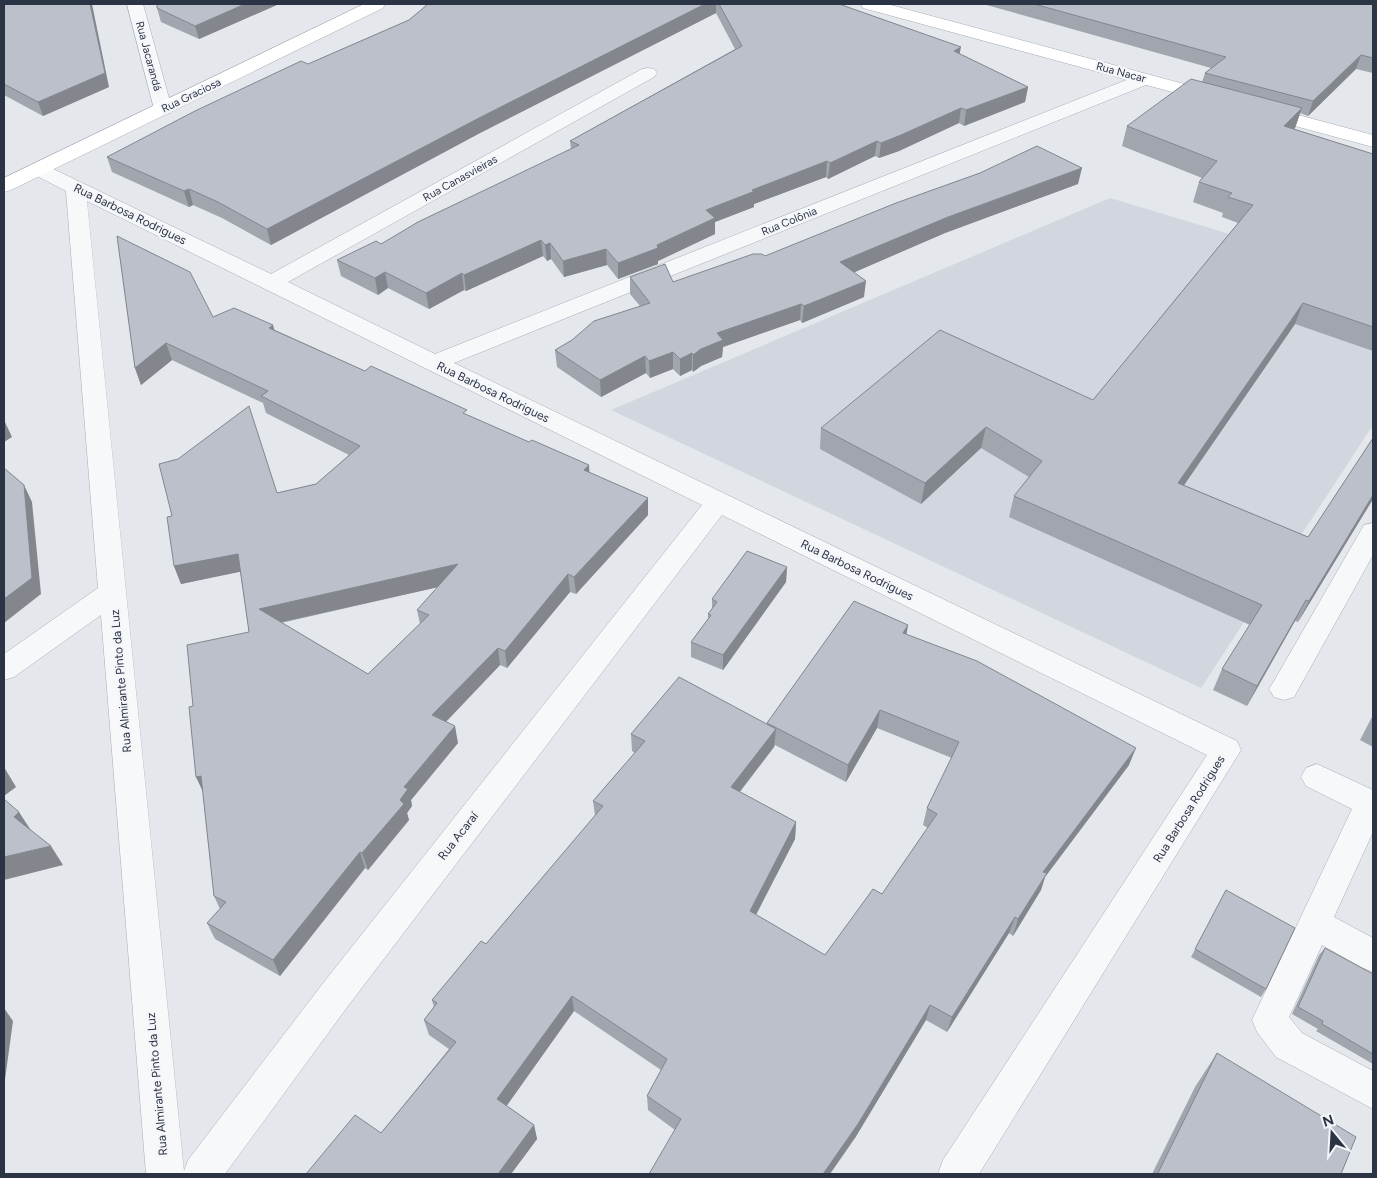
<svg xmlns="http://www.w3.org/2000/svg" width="1377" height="1178" font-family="Figtree,sans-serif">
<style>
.built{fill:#d2d6de}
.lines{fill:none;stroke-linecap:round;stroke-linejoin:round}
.minor-casing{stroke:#a9aeb7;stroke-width:1}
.secondary-casing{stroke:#a9aeb7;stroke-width:1}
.minor{fill:#f7f8fa;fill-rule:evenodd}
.secondary{fill:#fff;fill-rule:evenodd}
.wall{fill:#a1a5ae;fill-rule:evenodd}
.shaded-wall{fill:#83868d}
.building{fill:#bbc0ca;stroke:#83868d;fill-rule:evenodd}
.labels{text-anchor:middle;stroke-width:4.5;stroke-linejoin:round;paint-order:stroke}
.far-street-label{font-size:11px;fill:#2b3445;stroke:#f4f6f9}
.street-label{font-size:12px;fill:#2b3445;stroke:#f4f6f9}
</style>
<rect width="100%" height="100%" fill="#e4e7ec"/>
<path class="built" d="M1110,198L1373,277V425L1201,688L611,410Z"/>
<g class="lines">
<g class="minor-casing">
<path id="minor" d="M127,4H143L172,109L170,113L163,115L156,113L154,109Z
M648,68L654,69L657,73L654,77L288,282L435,354L1139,75L1145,74L1151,75L1154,79L1151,83L454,363L1237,741L1241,750L979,1174H938L943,1160L1207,755L722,515L348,1006L225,1174H146L101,615L14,677L4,680V654L98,588L66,191L31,173L28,169L31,165L38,163L45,165L271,274L642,69ZM87,201L702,505L324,982L188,1160L184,1171Z
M1373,523V555L1294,697L1284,700L1274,697L1269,689L1274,681L1364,525Z
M1317,764L1373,790V832L1334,917L1373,938V972L1361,967L1322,945L1289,1017L1302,1033L1373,1071V1109L1276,1057L1257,1032L1252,1020L1352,809L1306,786L1301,777L1306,768Z"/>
</g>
<g class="secondary-casing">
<path id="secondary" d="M364,4H385L383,8L11,190L4,192V178Z
M861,4H887L1221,94L1224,98L1221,102L1215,104L1209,102L863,8Z
M1261,105L1373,135V147L1254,115L1252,111L1254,107Z"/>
</g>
<use href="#minor" class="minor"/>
<use href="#secondary" class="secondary"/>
</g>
<path class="wall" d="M4,4L109,87L43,116L4,95Z
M279,4L199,39L161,22L157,8Z
M428,4H839L960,54L1028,87L1025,102L964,126L959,123L899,151L879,158L875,156L828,179L826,177L754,204V207L715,222V234L658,261V264L618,279L607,265L564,277L551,259L547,261L543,256L466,291L464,290L429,309L388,288L378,295L341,276L337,260L381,244L571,149L570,141L735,49L716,13L480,133L271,245L222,218L193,205L189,207L112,172L107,157L308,64L409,20Z
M983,4H1373V73L1356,69L1308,116L1300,113L1295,128L1294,129L1373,154V351L1295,324L1184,485L1308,537L1373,438V499L1298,622L1295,621L1247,706L1213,690L1222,669L1250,625L1009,517L1014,496L1029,477L981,448L921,504L820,449L821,428L1093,400L1238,223L1222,217L1223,213L1193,202L1199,182L1202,178L1122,146L1127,126L1202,82L1205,73L1211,68Z
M1078,184L945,233L854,272L864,297L802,323L800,320L723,347L722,357L701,366L693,372L692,370L680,376L673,369L650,378L646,373L601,397L557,367L555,350L640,306L630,294V277L673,282L765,256Z
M117,236L213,317L275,330L365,371L529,442L589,465V472L648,515L576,594L570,592L507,668L500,665L446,722L458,743L411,800L412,806L407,813L409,820L368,870L365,868L280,976L215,939L207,923L220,909L214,896L203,793L193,706L249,632L240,571L181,584L174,566L277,493L316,484L349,455L266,413L263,403L172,360L141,385L135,368ZM438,587L417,610L420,624L368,674L281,623Z
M787,567L786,582L723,670L691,657V642L708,619V614L712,609V599Z
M908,625L906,634L1129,765L1045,877L1041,890L1013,936L1009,933L947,1032L926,1020L855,1138L675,1130L648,1110L647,1096L661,1070L574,1011L506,1106L534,1125L537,1139L511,1174H306L381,1133L449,1049L429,1035L424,1020L434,1007L432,1000L486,944L595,816L593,801L635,753L632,751L631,734L767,725V723ZM877,728L952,758L927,808L923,825L928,828L882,894L825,955L756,915L795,839L796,822L740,792L774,747L775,745L846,782Z
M1373,715V747L1360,740Z
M1226,890L1266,989L1261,997L1191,957Z
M1325,948L1373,974V1064L1316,1031L1318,1029L1292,1014L1319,955Z
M1217,1053L1341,1174H1152L1195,1087Z"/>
<path class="shaded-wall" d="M90,4H92L109,87L43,116L38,102Z
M245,4H279L199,39L195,26Z
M705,4H716V13L480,133L271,245L267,229L479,118Z
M961,47L958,62L954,51Z
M1361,55L1356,69L1308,116L1313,101Z
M1028,87L1025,102L964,126L966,110Z
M961,108L959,123L899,151L879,158L881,143Z
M1302,108L1295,128L1277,145L1284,126Z
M877,141L875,156L828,179L830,163Z
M827,161L826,177L754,204V207L715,222V234L658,261V264L618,279V263L657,245L706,210L752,190Z
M1082,168L1078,184L945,233L839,279L840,262L948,217Z
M189,189L193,205L189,207L184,191Z
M541,240L543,256L466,291L464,275Z
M550,243L551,259L547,261L545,245Z
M606,249L607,265L564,277L563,261Z
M385,272L388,288L378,295L375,278Z
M462,273L464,290L429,309L426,293Z
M866,281L864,297L802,323L804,306Z
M1303,303L1295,324L1171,504L1178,483Z
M801,304L800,320L723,347L722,357L701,366L693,372V355L717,333Z
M273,325L278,342L269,328Z
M166,343L172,360L141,385L135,368Z
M673,352V369L650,378L649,361Z
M692,353V370L680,376V359Z
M645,356L646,373L601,397L600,380Z
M4,420L12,437L4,442Z
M986,427L981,448L921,504L925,483Z
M589,465L590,482L584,470Z
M24,485L32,502L41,594L4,623V599Z
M1373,495V499L1298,622L1309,601Z
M648,498V515L576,594L574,577Z
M238,554L244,571L181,584L174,566Z
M458,564L461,582L264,626L259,609Z
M787,567L786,582L723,670V655Z
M568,574L570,592L507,668L505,651Z
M1306,600L1295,621L1247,706L1257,686Z
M908,625L905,643L903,633Z
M498,648L500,665L436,732L432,715Z
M880,710L877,728L846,782L848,765Z
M455,726L458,743L411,800L412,806L407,813L409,820L368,870L362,853L404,787Z
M776,729L774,747L730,804L731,787Z
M1136,748L1129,765L1045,877L1041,890L1013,936L1018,919L1043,872Z
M4,767L16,787L4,796Z
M201,776L204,794L196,777Z
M19,812L32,832L14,817Z
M796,822L795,839L749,928L750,911Z
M51,846L63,865L4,880V857Z
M360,852L365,868L280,976L273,960Z
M1015,917L1009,933L947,1032L952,1017Z
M572,996L574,1011L501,1114L497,1099Z
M930,1005L926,1020L855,1138L830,1174H823Z
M4,1008L13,1021L4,1087Z
M534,1125L537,1139L511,1174H498Z"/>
<path class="building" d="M4,4H90L105,73L38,102L4,84Z
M157,4H245L195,26L157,8Z
M428,4H705L479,118L267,229L218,202L189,189L184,191L107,157L195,111L301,61L308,64L409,20Z
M719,4H839L961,47L954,51L1028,87L966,110L961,108L901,135L881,143L877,141L830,163L827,161L752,190L755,191L706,210L715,218L657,245L658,248L618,263L606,249L563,261L550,243L545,245L541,240L464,275L462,273L426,293L385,272L375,278L337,260L376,241L381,244L418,222L579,145L570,141L742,46Z
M1034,4H1373V58L1361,55L1313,101L1205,73L1226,57Z
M1191,79L1302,108L1284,126L1373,154V327L1303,303L1178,483L1308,537L1373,438V495L1309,601L1306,600L1257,686L1222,669L1262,605L1014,496L1042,461L986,427L925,483L821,428L940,330L1093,400L1253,205L1228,197L1232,193L1199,182L1217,161L1127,126Z
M1037,146L1082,168L948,217L840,262L866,281L804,306L801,304L717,333L723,340L701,349L693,355L692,353L680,359L673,352L649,361L645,356L600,380L555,350L572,340L594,321L650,303L630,277L665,264L673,282L753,254H762L765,256L896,203L980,173Z
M117,236L190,272L213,317L234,308L273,325L269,328L365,371L371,366L467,410L463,413L529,442L532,440L589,465L584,470L648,498L574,577L568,574L505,651L498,648L432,715L455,726L404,787L408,789L400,800L404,804L362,853L360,852L273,960L207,923L226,902L214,896L201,776L196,777L189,707L193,706L187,645L249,632L238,554L174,566L167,517L172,516L159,464L178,459L249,406L277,493L316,484L360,446L261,396L268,391L166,343L135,368ZM458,564L417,610L429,615L368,674L259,609Z
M4,468L24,485L32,578L4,599Z
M747,551L787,567L723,655L691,642L711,615L708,614L717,602L712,599Z
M854,601L908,625L903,633L977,661L1136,748L1043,872L1047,873L1018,919L1015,917L952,1017L930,1005L858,1124L823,1174H649L681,1119L647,1096L667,1059L572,996L497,1099L534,1125L498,1174H306L355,1115L381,1133L456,1042L424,1020L437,1003L432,1000L481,941L486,944L603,806L593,801L645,741L631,734L679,677L776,729L731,787L796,822L750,911L825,955L873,889L882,894L937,814L927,808L959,742L880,710L848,765L767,723Z
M4,799L19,812L14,817L51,846L4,857Z
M1226,890L1295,928L1266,989L1195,949Z
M1325,948L1373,974V1054L1322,1024L1323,1021L1298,1007Z
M1217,1053L1356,1137L1341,1174H1160L1158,1173Z"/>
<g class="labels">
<g class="far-street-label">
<text transform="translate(149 56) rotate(75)" y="4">Rua Jacarandá</text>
<text transform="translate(1121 72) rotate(15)" y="4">Rua Nacar</text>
<text transform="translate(191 95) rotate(-26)" y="4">Rua Graciosa</text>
<text transform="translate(460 178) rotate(-29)" y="4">Rua Canasvieiras</text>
<text transform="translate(789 221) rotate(-22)" y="4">Rua Colônia</text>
</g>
<g class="street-label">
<text transform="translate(130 214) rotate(26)" y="4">Rua Barbosa Rodrigues</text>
<text transform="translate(493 392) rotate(26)" y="4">Rua Barbosa Rodrigues</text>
<text transform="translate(857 570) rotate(26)" y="4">Rua Barbosa Rodrigues</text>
<text transform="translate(121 681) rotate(-95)" y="4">Rua Almirante Pinto da Luz</text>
<text transform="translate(1189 809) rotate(-58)" y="4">Rua Barbosa Rodrigues</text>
<text transform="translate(458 836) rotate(-52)" y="4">Rua Acaraí</text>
<text transform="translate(157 1084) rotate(-95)" y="4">Rua Almirante Pinto da Luz</text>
</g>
</g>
<rect width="1377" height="1178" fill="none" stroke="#2b3445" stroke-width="10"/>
<g transform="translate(1332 1133) rotate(342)" stroke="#f4f6f9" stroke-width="4" paint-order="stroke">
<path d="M0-4L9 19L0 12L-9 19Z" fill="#2b3445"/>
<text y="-8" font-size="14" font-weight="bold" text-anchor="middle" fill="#2b3445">N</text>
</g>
</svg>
